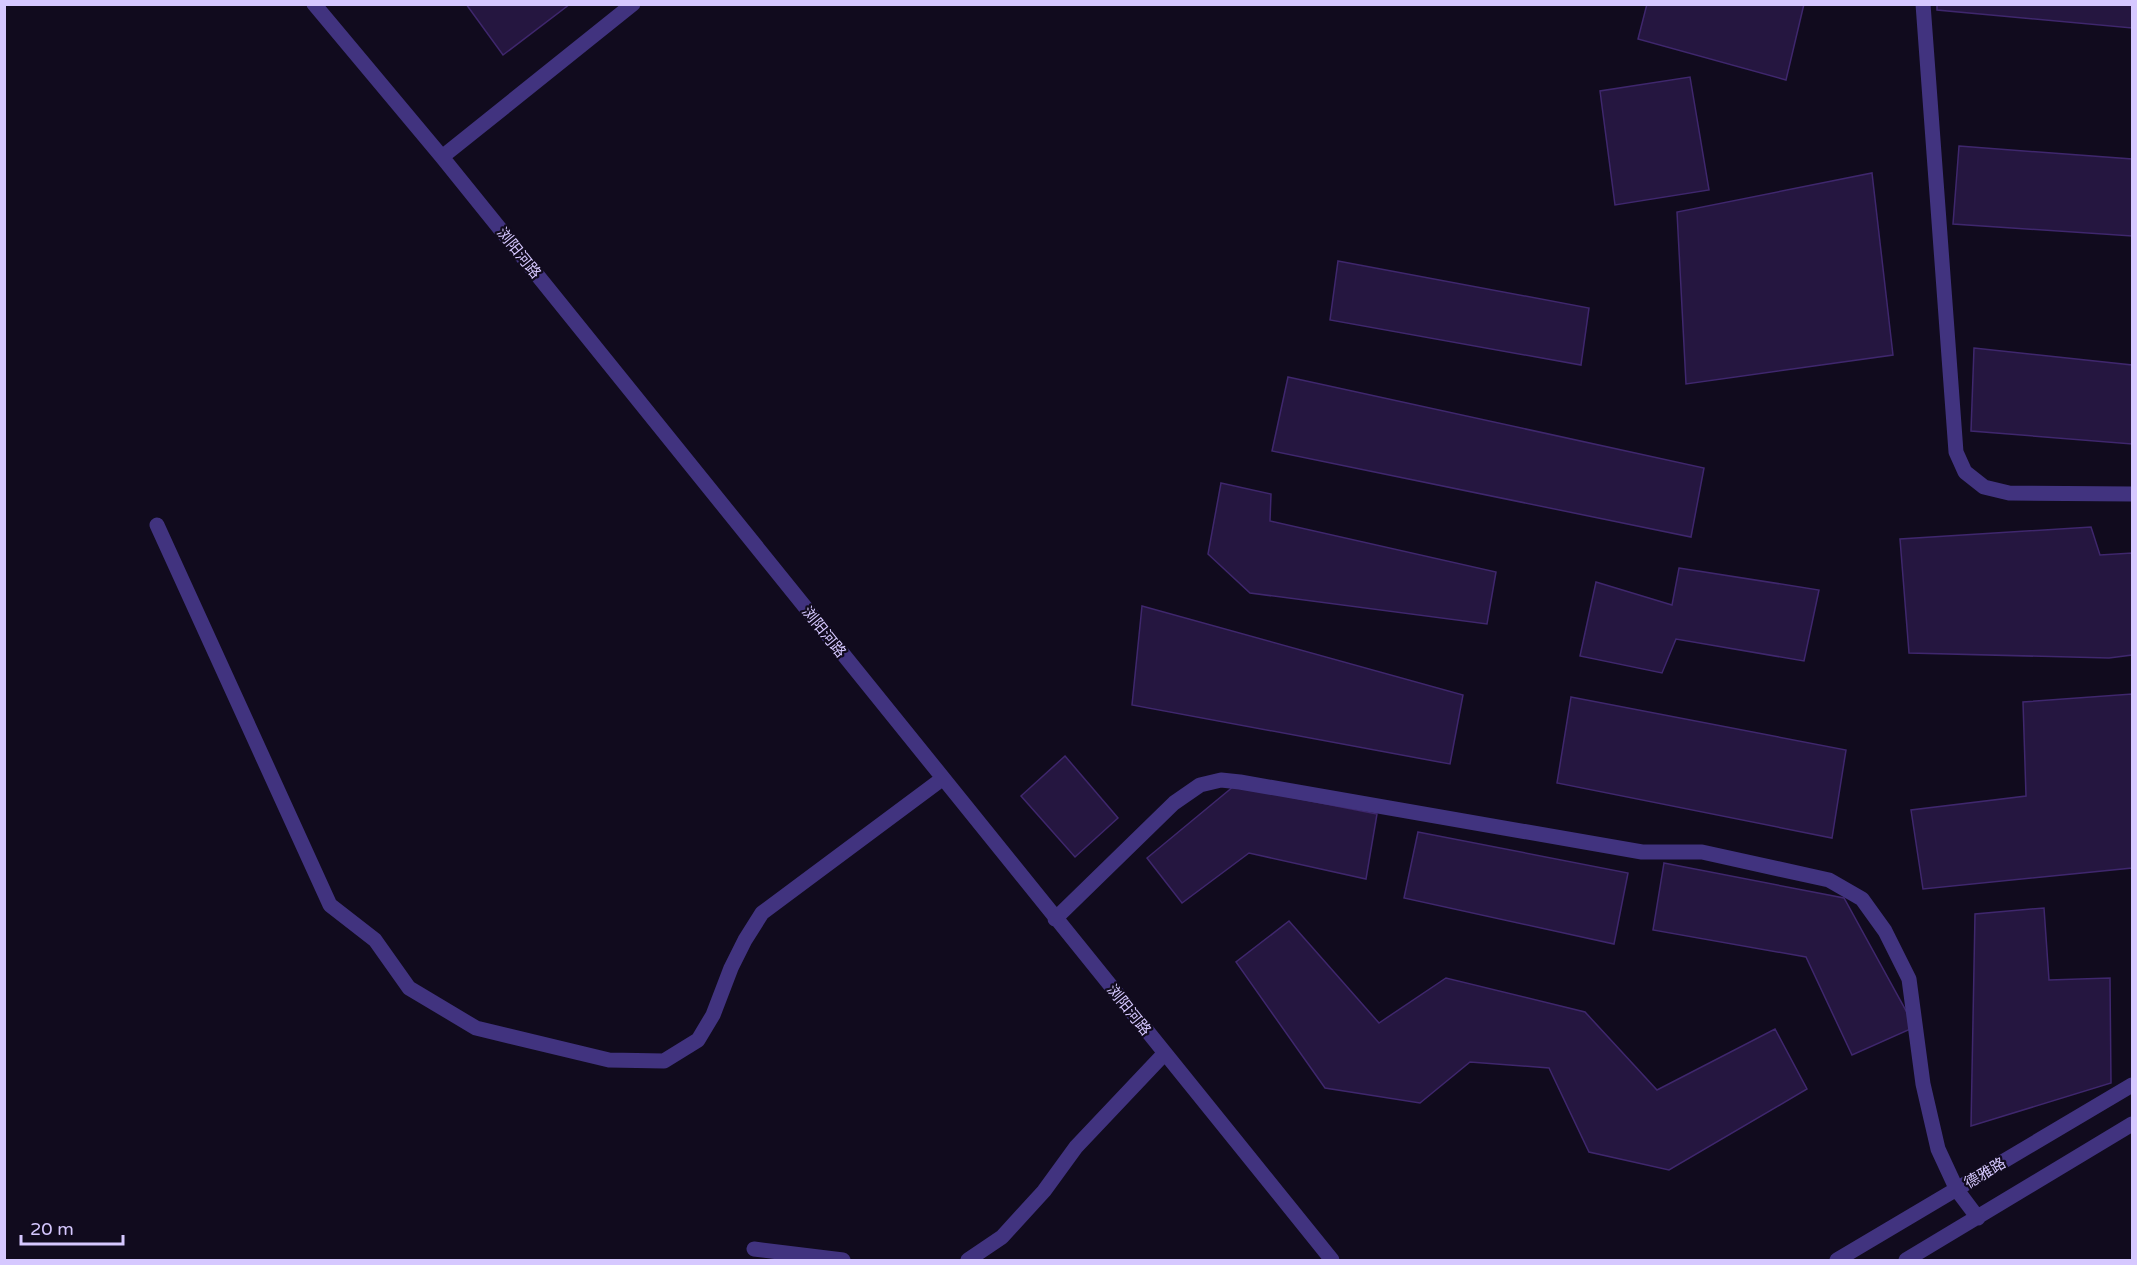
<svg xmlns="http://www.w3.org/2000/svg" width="2137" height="1265" font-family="'Varela Round','Noto Sans SC',sans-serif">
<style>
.building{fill:#251640;stroke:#3f276d;stroke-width:1.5}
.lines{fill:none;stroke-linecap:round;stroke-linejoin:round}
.minor{stroke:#41337f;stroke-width:15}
.labels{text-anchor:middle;stroke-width:4.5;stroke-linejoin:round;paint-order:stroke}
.street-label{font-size:15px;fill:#d6c8ff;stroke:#110b1e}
</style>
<rect width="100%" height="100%" fill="#110b1e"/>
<path class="building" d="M466,4H570L503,55Z
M1647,4H1804L1786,80L1638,39Z
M1937,4H2132V28L1937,10Z
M1690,77L1709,190L1615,205L1600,91Z
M1959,146L2132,159V236L1953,224Z
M1872,173L1893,355L1686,384L1677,212Z
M1338,261L1589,308L1581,365L1330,320Z
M1974,348L2132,365V444L1971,431Z
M1288,377L1704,468L1691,537L1272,451Z
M1221,483L1271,494L1270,521L1496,572L1487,624L1250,593L1208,554Z
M2091,527L2100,555L2132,553V655L2109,658L1909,653L1900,539Z
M1679,568L1819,590L1804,661L1676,639L1662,673L1580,656L1596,582L1672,605Z
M1142,606L1463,695L1450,764L1132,705Z
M2132,694V868L1923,889L1911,810L2026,796L2023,702Z
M1571,697L1846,750L1832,838L1557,783Z
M1065,756L1118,818L1075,857L1021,796Z
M1234,786L1377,814L1366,879L1249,853L1182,903L1147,858Z
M1418,832L1628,873L1614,944L1404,898Z
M1664,863L1844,898L1915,1027L1852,1055L1806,957L1653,930Z
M2044,908L2049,980L2110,978L2111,1083L1971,1126L1975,914Z
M1289,921L1379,1023L1446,978L1585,1012L1657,1090L1775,1029L1807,1089L1669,1170L1589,1152L1549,1068L1470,1062L1420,1103L1325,1088L1236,962Z"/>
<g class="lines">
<path class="minor" d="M314,4L442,157L1332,1260
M1923,4L1956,452L1965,472L1984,487L2009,493L2132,494
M442,157L633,4
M157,525L330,905L375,940L409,988L476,1028L609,1060L664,1061L698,1040L713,1015L731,968L745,940L762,913L942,779
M1055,919L1174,803L1200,785L1221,780L1240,782L1642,852H1702L1829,880L1862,899L1885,931L1909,979L1923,1084L1938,1149L1957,1190L1978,1218
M754,1249L843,1260
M968,1260L1002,1237L1044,1191L1076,1147L1164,1054
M1837,1260L2132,1085
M1906,1260L2132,1124"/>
</g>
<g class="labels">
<g class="street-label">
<text transform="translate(519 253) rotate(51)" y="5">浏阳河路</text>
<text transform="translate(824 632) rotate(51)" y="5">浏阳河路</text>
<text transform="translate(1129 1010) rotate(51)" y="5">浏阳河路</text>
<text transform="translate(1985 1173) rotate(-31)" y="5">德雅路</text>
</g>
</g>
<rect width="2137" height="1265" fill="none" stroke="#d6c8ff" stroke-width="12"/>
<path d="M21 1235v9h102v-9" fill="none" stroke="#d6c8ff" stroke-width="3"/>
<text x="30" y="1235" font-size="18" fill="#d6c8ff" stroke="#110b1e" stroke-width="4.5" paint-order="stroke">20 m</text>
</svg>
